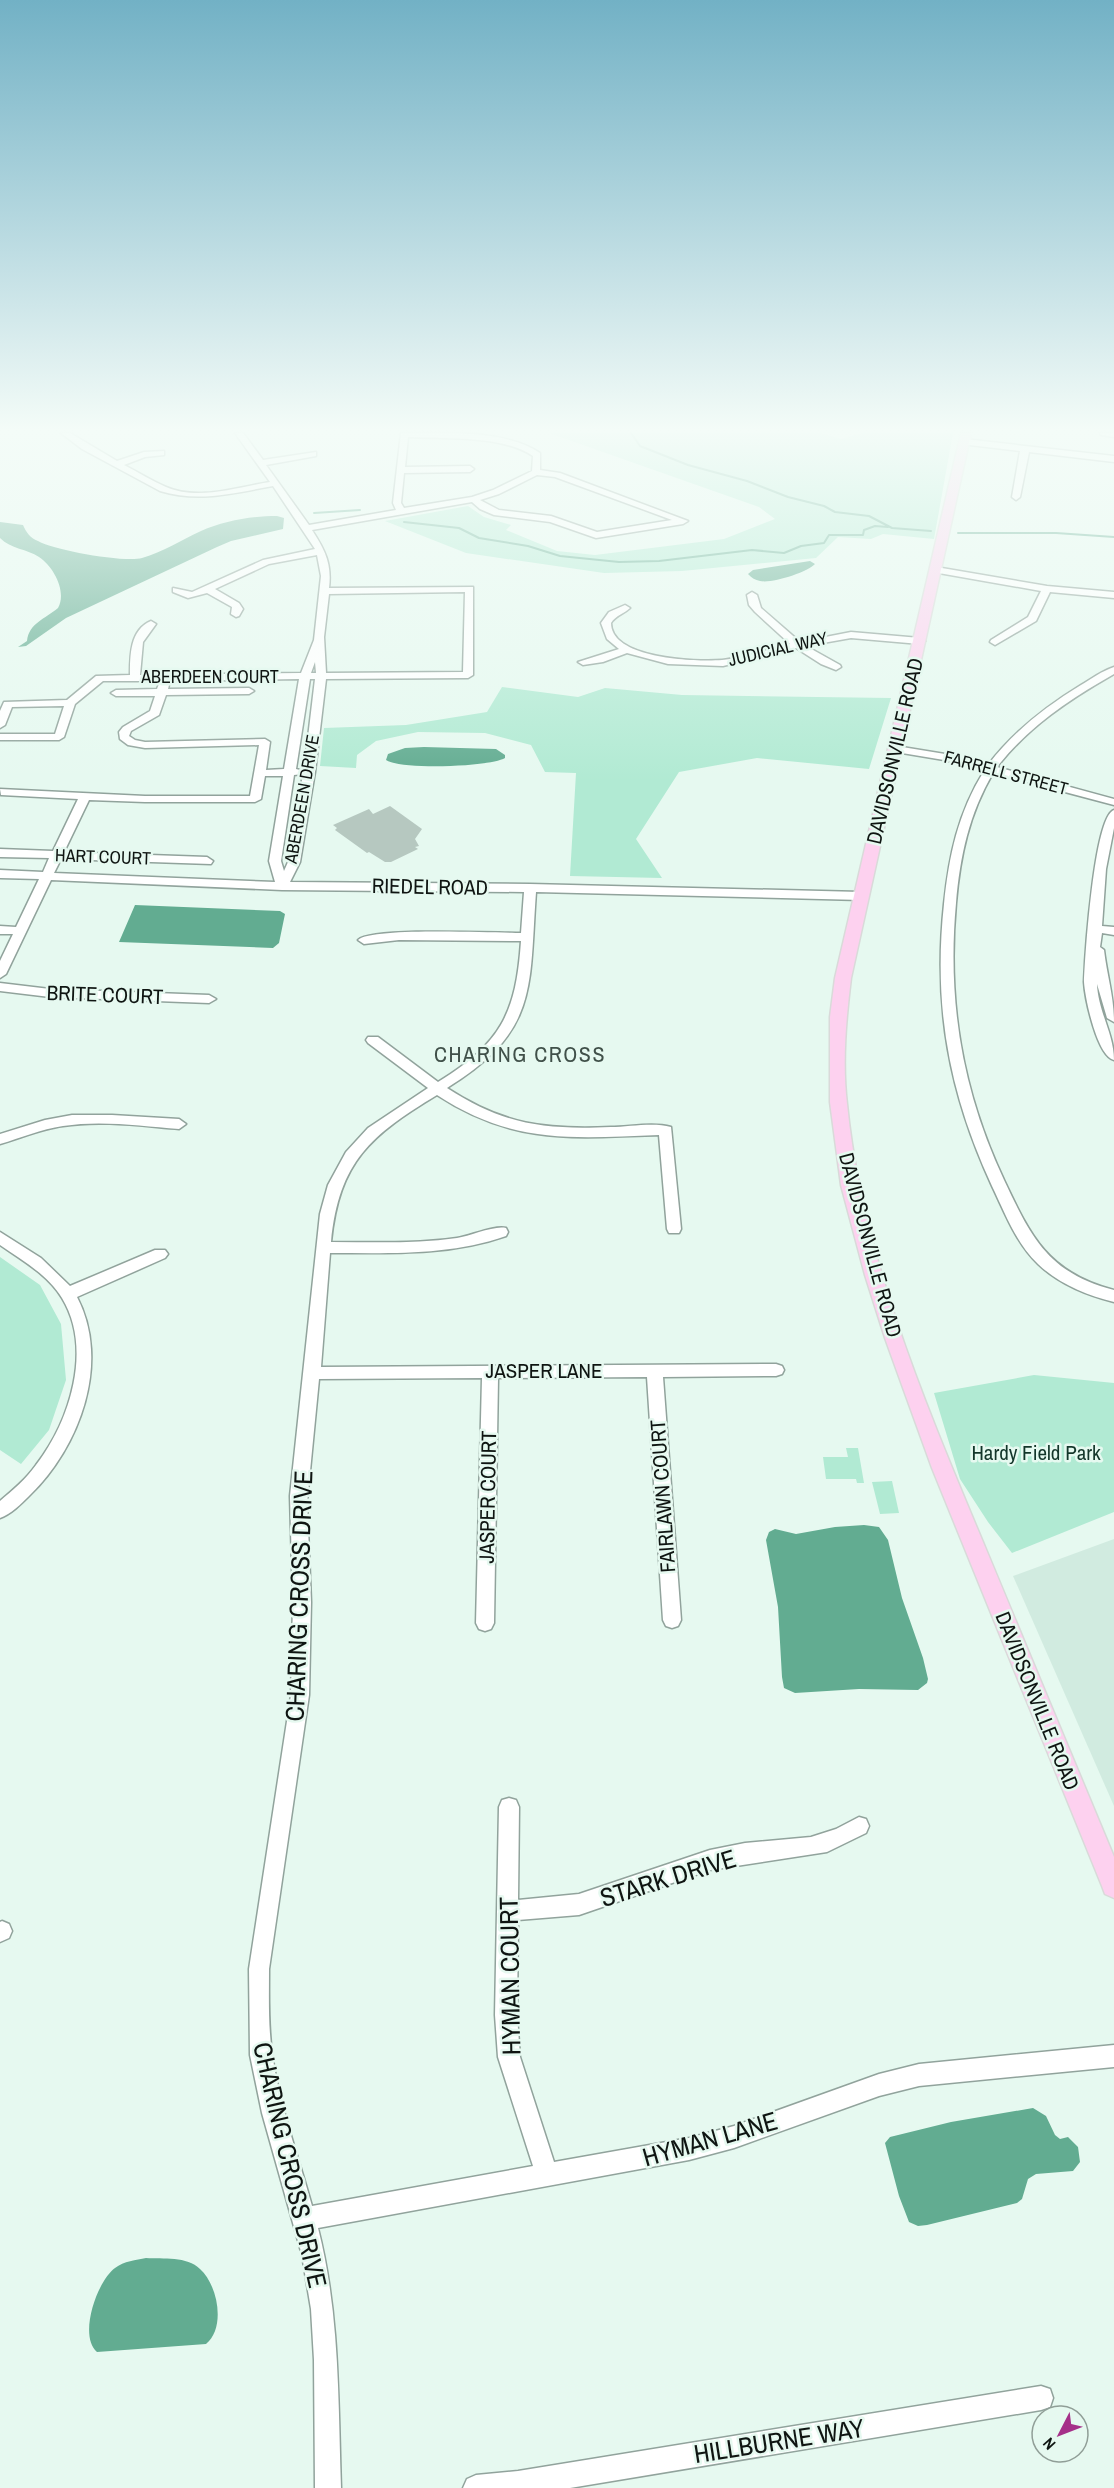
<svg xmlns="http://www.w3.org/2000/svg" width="1114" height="2488" font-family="'Archivo Narrow',sans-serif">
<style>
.built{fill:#d1ebe0}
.green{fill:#b1ead3}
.water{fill:#62ac91}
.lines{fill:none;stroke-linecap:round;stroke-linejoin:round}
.stream{stroke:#62ac91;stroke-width:2}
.building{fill:#b6c8c0}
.minor-casing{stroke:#91a39c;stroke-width:3}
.major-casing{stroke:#d9dad9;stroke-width:3}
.minor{fill:#fff;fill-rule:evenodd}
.major{fill:#fdd1ef;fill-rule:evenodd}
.labels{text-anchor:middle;stroke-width:5;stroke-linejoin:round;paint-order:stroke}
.far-street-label{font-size:18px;fill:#0f1512;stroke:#e6f9f0}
.street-label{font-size:21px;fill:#0f1512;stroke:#e6f9f0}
.park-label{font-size:21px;fill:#13362a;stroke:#e6f9f0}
.neighbourhood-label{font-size:22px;letter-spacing:1.5px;fill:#405049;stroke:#e6f9f0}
.near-street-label{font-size:26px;fill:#0f1512;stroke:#e6f9f0}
</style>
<rect width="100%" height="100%" fill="#e6f9f0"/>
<path class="built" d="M1114,1539V1806L1013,1576Z"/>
<path class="green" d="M549,433H821L841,439L862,433H953L934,539L883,534L871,539L838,537L816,558L682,571L604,573L466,553L385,521L468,506L484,517L511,525L506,530L557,551L595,555L724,539L775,519L759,507Z
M502,687L578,697L605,688L682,695L891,698L869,769L757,758L679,772L636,839L662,878L570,876L576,773L545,772L531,745L485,733L418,732L376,741L357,755L356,768L320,766L324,728L406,725L487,712Z
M0,1257L40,1285L61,1324L66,1380L49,1430L21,1464L0,1450Z
M1034,1375L1114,1383V1512L1012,1553L988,1522L960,1479L934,1393Z
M846,1448H858L864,1483H857L856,1479H826L823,1457H848Z
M892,1481L899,1513L880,1514L872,1482Z"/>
<path class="water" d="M277,516L284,518L283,529L231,541L217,547L66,618L26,646L18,647L27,641C29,623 45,619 58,608C67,592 54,567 39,557C27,549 11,549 0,538V522L23,525C26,532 30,538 38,541C53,550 125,563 142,558C163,552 181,540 201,531C224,521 252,516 277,516Z
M810,561L815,564C808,572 771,584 760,581C755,580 752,578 748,574L753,570Z
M424,747L496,749L505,755V758C489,767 401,770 386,760L388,754L405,748Z
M135,905L280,911L285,914L279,943L273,948L119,942Z
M864,1525L879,1527L888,1540L902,1598L923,1658L928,1679L927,1683L918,1690L859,1689L795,1693L784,1688L782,1677L778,1607L766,1540L769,1532L775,1529L796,1534L835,1527Z
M1033,2108L1046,2116L1055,2135L1060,2139L1068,2137L1078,2147L1080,2162L1073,2171L1036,2174L1028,2179L1022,2199L1017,2203L927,2225L918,2226L909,2222L899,2196L885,2143L890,2137L951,2122Z
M146,2258C163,2259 187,2256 200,2269C218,2285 226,2328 206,2344L97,2352C78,2336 97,2281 115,2268C124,2261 136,2260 146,2258Z"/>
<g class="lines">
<path class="stream" d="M631,433L640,446L688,465L747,481L788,497L824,506L835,512L869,516L892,528L931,531
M314,513L360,510
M404,522L459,528L479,538L528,546L560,556L619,562L659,561L752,550L784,553L801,546L824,543L829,535H863L864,530L875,526L888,527
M958,533H1056L1114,537"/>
</g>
<path class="building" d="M390,806L422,829L415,839L419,846L415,847L418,849L391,862H385L369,852L367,853L335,830L337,828L333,825L369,809L373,814Z"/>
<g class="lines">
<g class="minor-casing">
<path id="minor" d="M61,433H70L117,461L144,452L164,451V455L145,457L124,465C138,472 152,481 166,487C198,501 237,487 270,482L235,433H243L263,460L316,452V456L266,465L309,525L396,510L393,503L401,433C442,433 505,429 540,453V470L560,473L688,521L683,524L596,538L550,522L494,515L480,509L472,502L312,530C325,550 332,564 329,588L473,587V675L468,678L326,679L315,772L300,862L290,882L530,884L861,892L867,896L861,900L536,892C529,988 539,1031 447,1088C504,1125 545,1130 611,1127C629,1127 653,1122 671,1127L681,1229L679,1233H669L667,1229L659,1135C573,1138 513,1145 437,1095C371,1135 339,1161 331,1242C373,1242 415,1244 457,1238C470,1236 495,1225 506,1228L508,1232L506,1236C449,1256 390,1253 330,1253L321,1367L776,1364L782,1366L784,1370L782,1374L776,1376L663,1377L681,1620L678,1626L672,1628L666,1626L663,1620L647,1377L498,1378L494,1623L491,1629L485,1631L479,1629L476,1623L482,1378L319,1379L307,1502L311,1602L309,1695L269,1969C269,1997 268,2025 272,2053C279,2105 298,2155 312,2206L533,2166L498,2057L495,2015L499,1807L502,1800L509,1798L516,1800L519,1807L518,1900L579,1894L710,1850L745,1843L811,1837L836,1829L859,1817L866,1819L869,1826L866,1833L827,1852L710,1870L579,1915L518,1920L517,2015L520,2057L554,2162L689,2138L734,2126L879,2074L919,2064L1114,2045V2067L919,2086L879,2096L734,2148L689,2160L318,2228C340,2314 338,2400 341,2488H315L314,2360L311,2309L302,2255L262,2113L250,2055L249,1969L291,1695L293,1602L290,1496L320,1214L328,1185L346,1152L368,1128L428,1088L368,1043L366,1040L368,1037H378L438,1082C501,1043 516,1014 521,941L399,940L364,944L358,940C372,927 495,933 521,933L524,892L282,890L51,880L6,974L0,978V961L13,934H0V926L16,927L39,879L0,878V870L43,872L49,858L0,857V849L53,851L78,799L1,795L0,789L145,796H250L259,745L145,748L128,745L120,739L119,732L123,727L150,711L155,696H116L111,693L116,690L157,689L160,681H103L75,704L64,737L59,740H0V734H55L64,706L12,707L5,725L0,728V711L4,702L67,700L96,676L130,675C130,655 130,630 151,621L156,624L143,642L140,675L301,673L314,640L321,576L317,555L269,564L215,589L239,603L243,609L239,616L236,617L231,614L232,607L207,593L188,598L173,592V588L192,592L263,560L315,549L273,486C234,493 199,503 160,491L82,449ZM408,437C445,439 502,435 533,456L532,471L493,490L472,497L404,508L401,503L404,473L470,472L474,469L470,466L405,467ZM537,475L555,477L672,520L597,532L551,516L499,510L480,500L499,494ZM465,592L463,672L326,673L324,637L329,594ZM315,662L316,673H311ZM299,679L284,769L266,770L270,742L265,739L145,742L135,740L129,736L131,731L159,715L166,695L249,694L254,691L249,688L168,689L170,681ZM310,679H315L304,771L296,769ZM303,774L288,862L284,871L281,861L294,775ZM265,776H283L269,861L275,882L54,873L61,859L211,864L213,861L207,857L64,852L89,800L145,802H255L261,799Z
M1100,433H1114V437L1101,435Z
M964,439L1114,456V462L1029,452L1020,497L1016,500L1012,497L1020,451L961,444L960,442Z
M936,567L1047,586L1114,592V598L1050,592L1036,621L995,645L990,642L991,640L1028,617L1041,591L933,572V568Z
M752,592L757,595L761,608L800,642L851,632L920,638L925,641L920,644L851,638L806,646L840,665L841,667L836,670L821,664L796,648L723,666L668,664L627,653L603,662L583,665L578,662L619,649L607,639L601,623L609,612L625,605L630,608C624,614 616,615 611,623C611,659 696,662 722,660C744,658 768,649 790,644L755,612L749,605L747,595Z
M1114,667V674C1070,699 1028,727 997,767L1114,799V805L993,773C969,814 960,856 956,903C947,1001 962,1091 1004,1180C1031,1237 1048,1273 1114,1290V1302C1086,1295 1059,1284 1038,1264C1016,1243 1005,1213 992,1186C949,1093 933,1007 944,904C949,856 958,813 984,771L944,760L896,752L891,749L896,746L945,754L988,765C1013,732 1045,707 1081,685C1091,679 1102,671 1114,667Z
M1114,810V828L1106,869L1102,926L1114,927V935L1102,933L1100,947L1104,950C1107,976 1114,996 1114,1022L1107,1018L1097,984C1098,1011 1114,1034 1114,1060C1097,1056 1085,998 1084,982C1085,957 1094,816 1114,810Z
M0,983L50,989L209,995L216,999L209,1003L50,997L0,991Z
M72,1115H112L179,1119L186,1124L179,1129C141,1126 101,1120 63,1126C41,1129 21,1138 0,1144V1134L45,1120Z
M0,1232L41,1258L70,1286L155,1250H165L168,1254L165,1258L77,1297C111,1362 80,1447 29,1496C21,1504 11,1514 0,1518V1501C13,1490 26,1479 36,1465C70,1421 93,1349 62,1298C48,1275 22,1260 0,1245Z
M2,1921L9,1924L12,1931L9,1938L0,1942V1922Z
M1041,2386L1050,2389L1053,2398L1050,2407L1041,2410L570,2488H463L467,2479L476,2475L518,2471Z"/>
</g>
<g class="major-casing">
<path id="major" d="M961,433H971L851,978C846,1019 842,1062 847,1104C862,1257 926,1406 985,1547C1028,1650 1071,1754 1114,1857V1898L1105,1894L1102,1886L932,1468L885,1338L865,1275L841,1185L830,1102V1017L835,978Z"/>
</g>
<use href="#minor" class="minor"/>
<use href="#major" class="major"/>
</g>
<linearGradient id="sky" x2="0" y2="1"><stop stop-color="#72b1c5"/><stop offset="0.55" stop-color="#f4fcf8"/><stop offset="1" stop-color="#f4fcf8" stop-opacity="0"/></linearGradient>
<rect width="1114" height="781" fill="url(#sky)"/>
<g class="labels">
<g class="far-street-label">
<text transform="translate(778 649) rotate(-13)" y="6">JUDICIAL WAY</text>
<text x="210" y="683">ABERDEEN COURT</text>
<text transform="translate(1006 773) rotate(15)" y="6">FARRELL STREET</text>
<text transform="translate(302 799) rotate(-80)" y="6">ABERDEEN DRIVE</text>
<text transform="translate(103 857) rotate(2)" y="6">HART COURT</text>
</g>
<g class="street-label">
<text transform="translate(895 751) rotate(-77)" y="7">DAVIDSONVILLE ROAD</text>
<text transform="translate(430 887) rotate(1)" y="7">RIEDEL ROAD</text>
<text transform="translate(105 995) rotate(2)" y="7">BRITE COURT</text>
<text transform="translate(870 1245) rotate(75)" y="7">DAVIDSONVILLE ROAD</text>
<text x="544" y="1378">JASPER LANE</text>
<text transform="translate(663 1496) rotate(-94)" y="7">FAIRLAWN COURT</text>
<text transform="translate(488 1497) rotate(-89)" y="7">JASPER COURT</text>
<text transform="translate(1037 1701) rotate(68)" y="7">DAVIDSONVILLE ROAD</text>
</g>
<g class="park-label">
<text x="1036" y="1460">Hardy Field Park</text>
</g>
<g class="neighbourhood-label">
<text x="520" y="1062">CHARING CROSS</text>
</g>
<g class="near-street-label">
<text transform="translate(299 1596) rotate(-88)" y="9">CHARING CROSS DRIVE</text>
<text transform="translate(668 1878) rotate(-17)" y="9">STARK DRIVE</text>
<text transform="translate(510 1976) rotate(-91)" y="9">HYMAN COURT</text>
<text transform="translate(710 2139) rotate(-16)" y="9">HYMAN LANE</text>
<text transform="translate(290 2165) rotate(77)" y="9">CHARING CROSS DRIVE</text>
<text transform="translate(779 2441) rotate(-9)" y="9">HILLBURNE WAY</text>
</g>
</g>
<g transform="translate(1060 2434) rotate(228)"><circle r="28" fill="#e6f9f0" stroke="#909e97" stroke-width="1.5"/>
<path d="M0-4.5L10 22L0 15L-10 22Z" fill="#a53089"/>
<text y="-9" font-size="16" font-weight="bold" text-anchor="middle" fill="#0f1512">N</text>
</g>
</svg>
